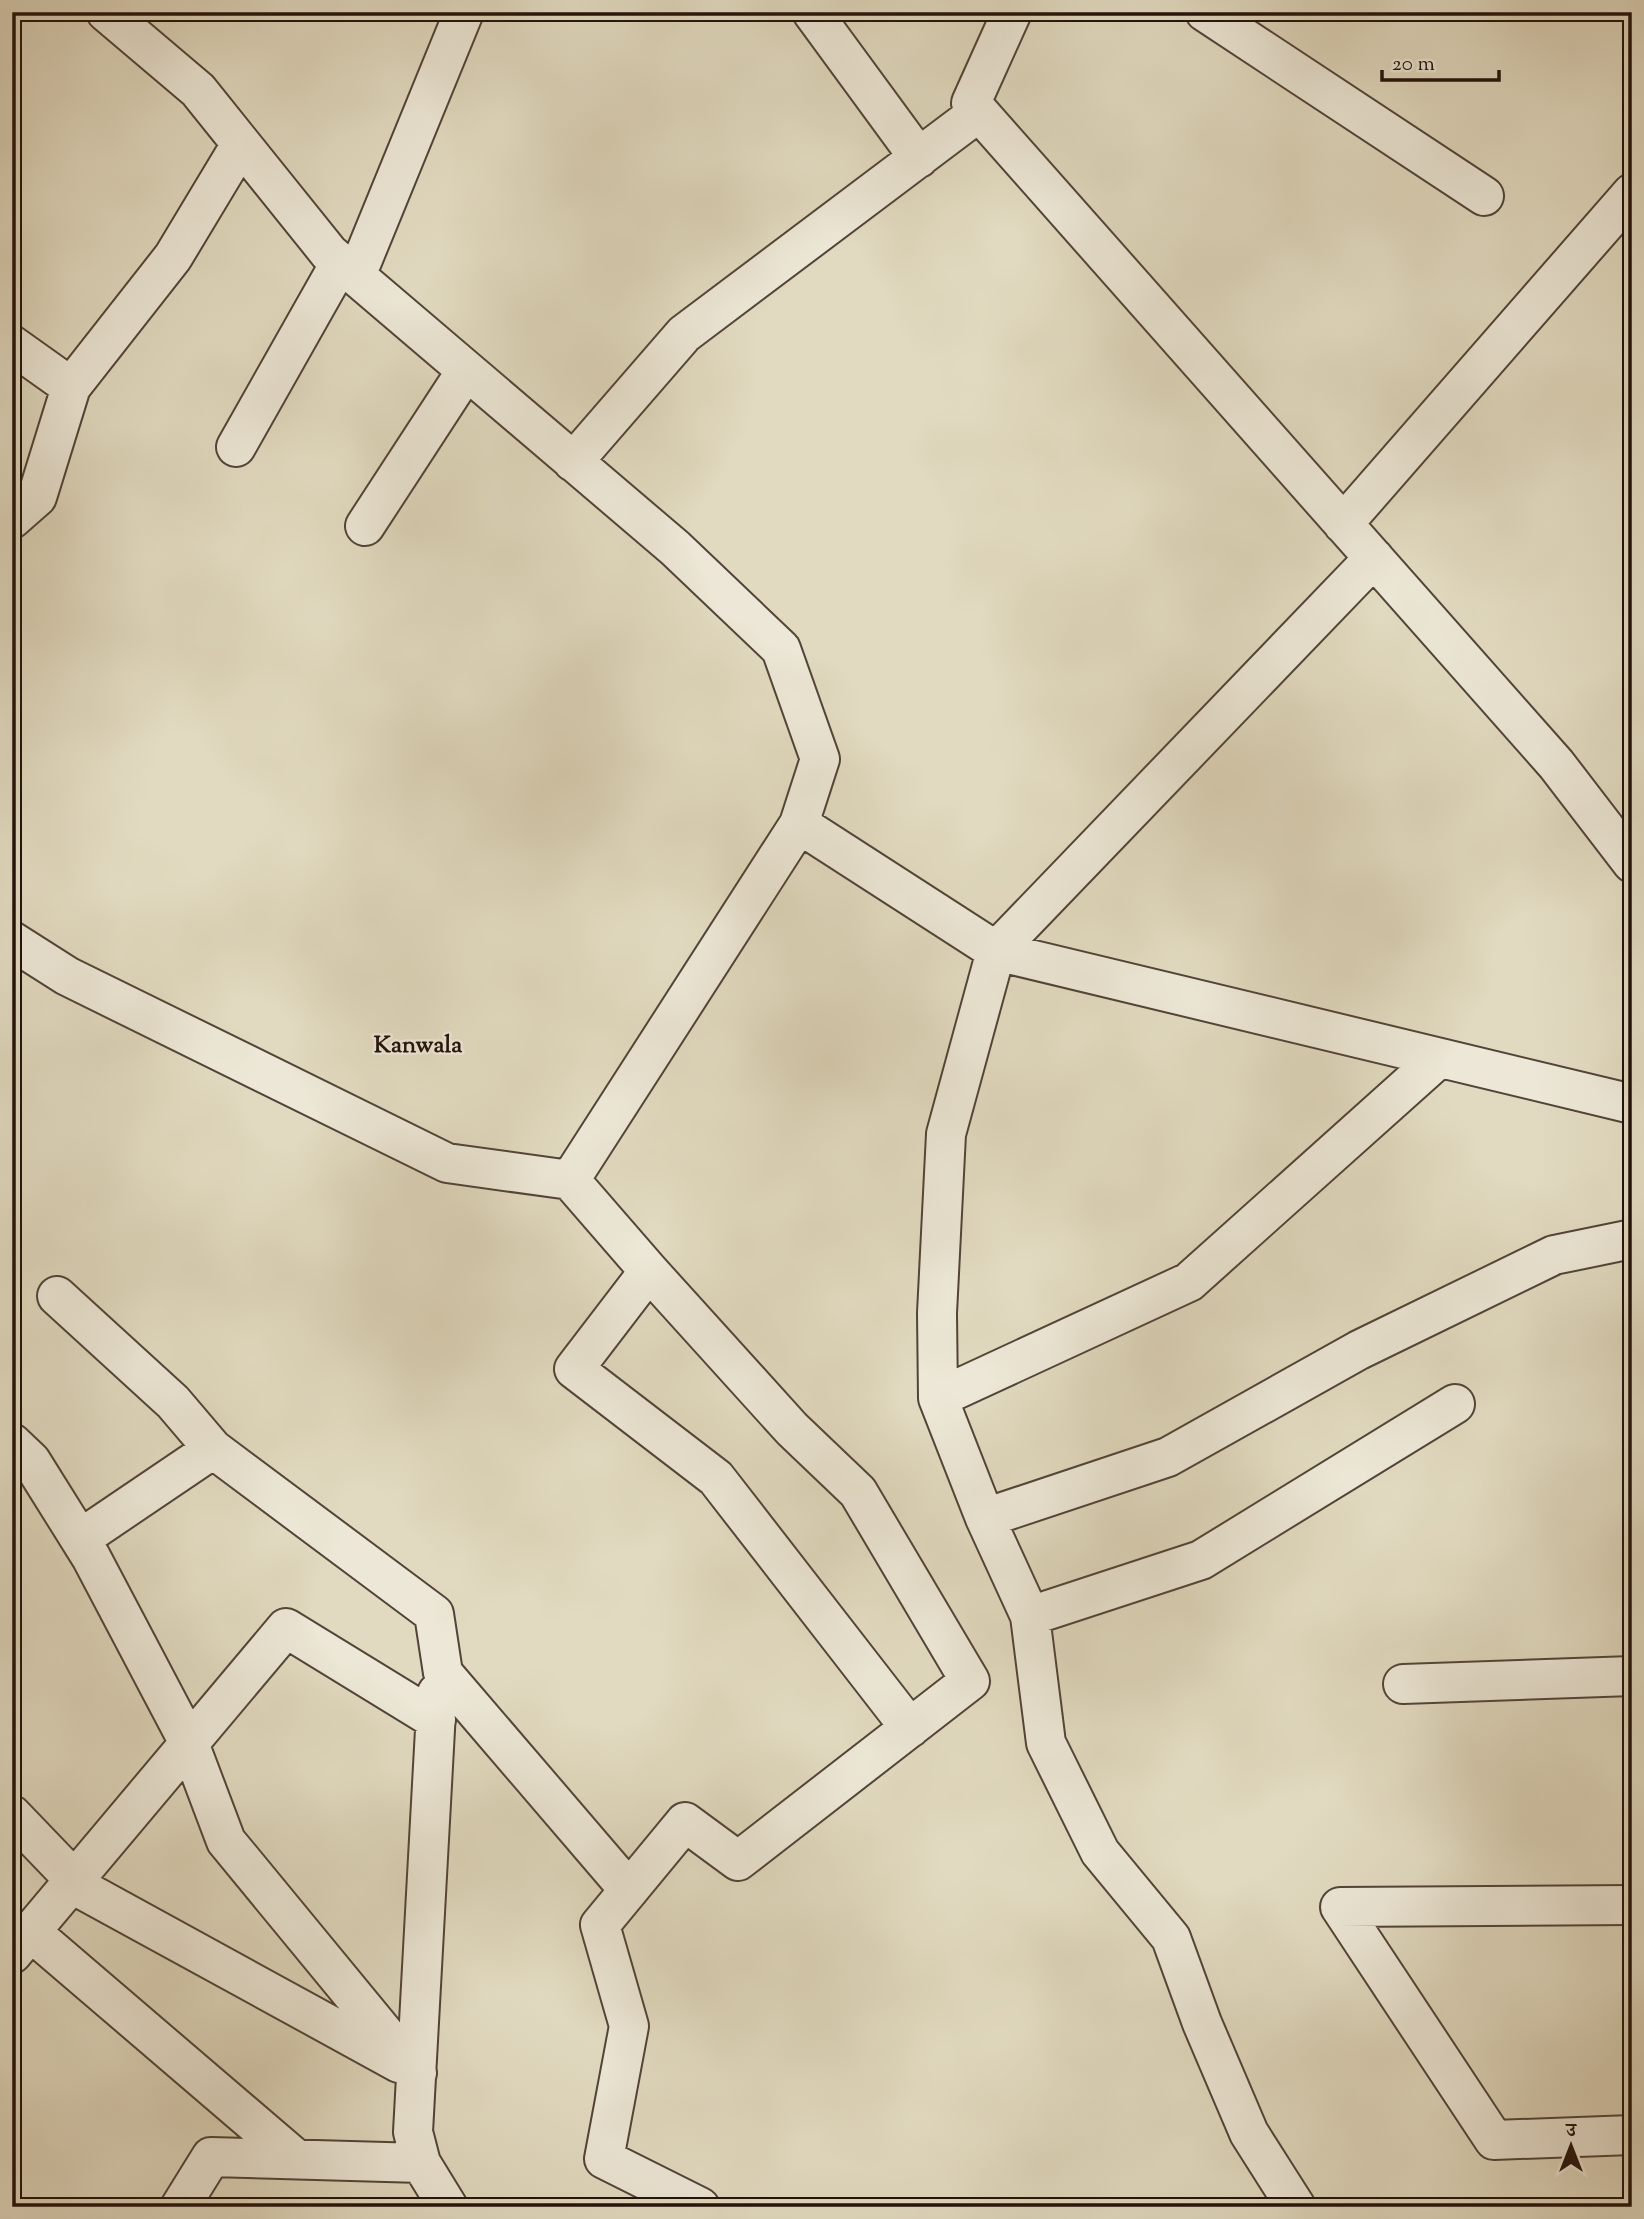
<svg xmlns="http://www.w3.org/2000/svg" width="1644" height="2219" font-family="'Sorts Mill Goudy','Noto Serif Devanagari',serif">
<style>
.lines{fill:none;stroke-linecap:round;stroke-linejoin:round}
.minor-casing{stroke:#524438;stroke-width:42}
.minor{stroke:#ece7d6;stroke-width:38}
.labels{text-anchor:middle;stroke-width:5;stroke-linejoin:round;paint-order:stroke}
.quarter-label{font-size:24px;font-weight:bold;fill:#22120b;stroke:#ece7d6}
</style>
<rect width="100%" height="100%" fill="#e1dac0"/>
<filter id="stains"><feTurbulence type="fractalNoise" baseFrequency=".00286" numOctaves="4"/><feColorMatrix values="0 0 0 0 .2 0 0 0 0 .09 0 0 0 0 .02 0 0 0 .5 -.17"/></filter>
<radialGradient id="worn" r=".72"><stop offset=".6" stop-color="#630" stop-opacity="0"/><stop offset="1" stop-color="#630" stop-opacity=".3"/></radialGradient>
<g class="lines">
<g class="minor-casing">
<path id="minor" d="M812,12L919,158
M1012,12L971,103L1556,764L1632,863
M1205,12L1484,196
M356,276L464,12
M12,345L71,387
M236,447L340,263
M573,462L684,334L979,112
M12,519L37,497L71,387L173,257L241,144
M1343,524L1632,193
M365,526L466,371
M799,824L996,951L1632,1104
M12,941L67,976L447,1163L570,1180L799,824L820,759L781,649L675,548L329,253L198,90L106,12
M570,1180L649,1271L792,1429L858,1492L970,1681L738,1861L685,1822L600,1925L629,2026L604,2159L700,2207
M649,1271L574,1369L716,1478L910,1728
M57,1296L173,1402L213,1449
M938,1398L1189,1282L1439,1058
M12,1443L31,1461L91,1557L189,1743L226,1841L417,2073
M985,1518L1168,1457L1359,1350L1554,1255L1632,1239
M80,1539L213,1449L434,1614L443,1673L629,1890
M1030,1616L1201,1560L1455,1404
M1403,1684L1632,1676
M437,1693L413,2132L421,2163L448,2207
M12,1815L85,1891L399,2063
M1632,1905L1340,1907L1494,2140L1632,2135
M31,1932L296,2159
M12,1954L286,1628L436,1720
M180,2207L211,2157L421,2163
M1296,2207L1249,2133L1202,2023L1171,1938L1100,1852L1046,1743L1030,1616L985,1518L938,1398L937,1313L946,1134L996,951L1374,558"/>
</g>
<use href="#minor" class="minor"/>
</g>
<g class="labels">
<g class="quarter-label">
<text x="418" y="1052">Kanwala</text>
</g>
</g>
<rect width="1644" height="2219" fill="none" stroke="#e1dac0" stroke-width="42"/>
<rect x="14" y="14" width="1616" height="2191" fill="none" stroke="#22120b" stroke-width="3.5"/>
<rect x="21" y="21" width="1602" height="2177" fill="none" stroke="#22120b" stroke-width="2"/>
<g transform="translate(1571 2146)" stroke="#ece7d6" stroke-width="5" paint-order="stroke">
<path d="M0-5L12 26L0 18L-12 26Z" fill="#22120b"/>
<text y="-10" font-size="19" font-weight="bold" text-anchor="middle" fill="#22120b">उ</text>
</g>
<path d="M1382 70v10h117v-10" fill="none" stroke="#22120b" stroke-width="3.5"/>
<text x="1392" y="70" font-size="21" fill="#22120b" stroke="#ece7d6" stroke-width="5" paint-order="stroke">20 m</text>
<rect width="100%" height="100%" filter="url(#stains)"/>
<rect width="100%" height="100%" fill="url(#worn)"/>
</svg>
